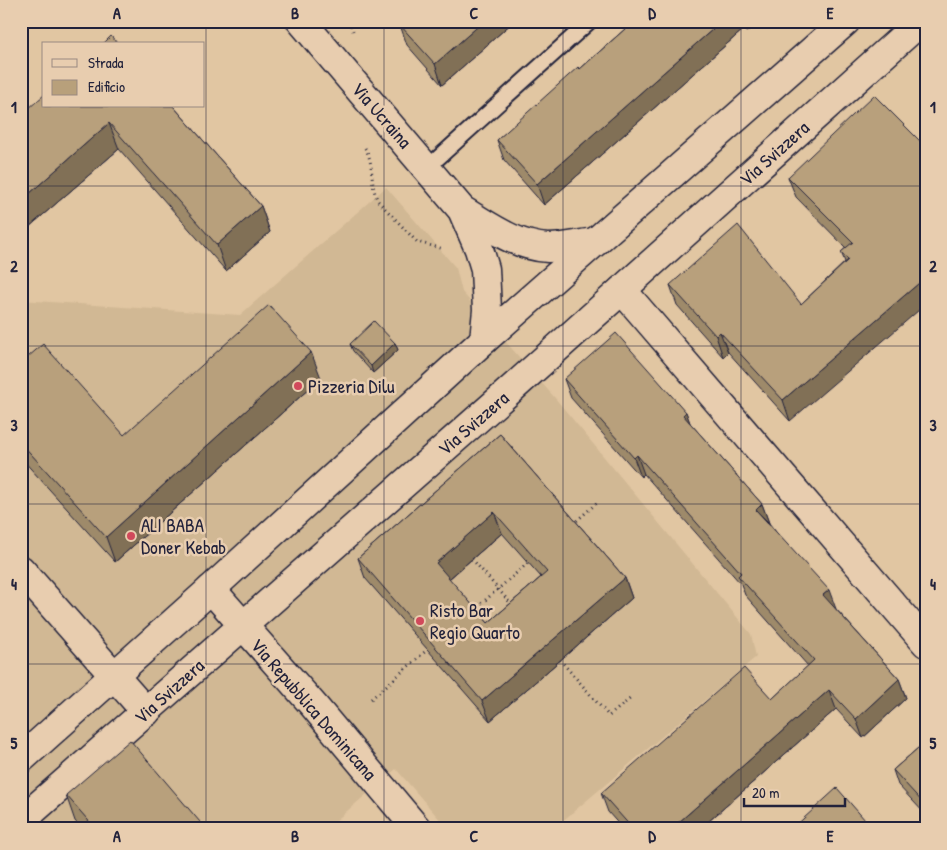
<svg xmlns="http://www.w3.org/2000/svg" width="947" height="850" font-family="'Patrick Hand',sans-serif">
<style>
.built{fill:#d1b894}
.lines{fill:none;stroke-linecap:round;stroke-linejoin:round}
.lane-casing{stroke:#22223b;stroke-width:18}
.street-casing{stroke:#22223b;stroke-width:31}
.secondary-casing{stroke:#22223b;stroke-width:31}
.path{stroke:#22223b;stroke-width:3;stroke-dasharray:1 4;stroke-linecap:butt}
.lane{stroke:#e8cdaf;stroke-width:14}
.street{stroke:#e8cdaf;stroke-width:28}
.secondary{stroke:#e8cdaf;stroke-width:28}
.wall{fill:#9e8a6a;stroke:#22223b;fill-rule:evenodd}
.shaded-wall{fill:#817056;stroke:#22223b}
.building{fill:#b8a07b;stroke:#22223b;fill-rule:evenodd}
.grid{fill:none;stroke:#22223b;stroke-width:1;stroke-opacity:0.55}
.poi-dot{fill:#d1495b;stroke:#e8cdaf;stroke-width:2}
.labels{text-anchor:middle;stroke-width:5;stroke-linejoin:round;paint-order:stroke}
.street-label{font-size:19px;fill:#22223b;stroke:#e8cdaf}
.poi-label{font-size:19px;fill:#22223b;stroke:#e8cdaf;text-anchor:start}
.neatline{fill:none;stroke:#22223b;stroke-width:2}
.grid-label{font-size:16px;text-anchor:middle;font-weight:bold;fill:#22223b}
</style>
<rect width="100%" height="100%" fill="#e1c6a2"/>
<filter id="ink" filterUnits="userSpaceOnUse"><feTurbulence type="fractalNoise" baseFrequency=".02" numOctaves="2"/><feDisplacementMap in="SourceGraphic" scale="10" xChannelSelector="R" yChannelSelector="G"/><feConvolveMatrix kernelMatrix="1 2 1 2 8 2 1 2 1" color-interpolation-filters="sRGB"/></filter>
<g filter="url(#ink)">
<path class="built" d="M386,187L456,268L462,292L555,398L751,634L756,657L553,829H448L396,769L326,829H21V300L240,315Z"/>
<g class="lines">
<g class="lane-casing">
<path id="lane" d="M427,168L590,21"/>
</g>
<g class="street-casing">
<path id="street" d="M301,21L462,210L479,249L485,269L487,310L484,340
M462,210C489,226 515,246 548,248C563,248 580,244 595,242
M622,290L926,643
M21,570L146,712
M211,589L314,706L417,829"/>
</g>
<g class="secondary-casing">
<path id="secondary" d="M21,759L211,589L484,340L846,21
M21,821L506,394L921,21"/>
</g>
<path class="path" d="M351,21L350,23L353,31
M365,148C375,164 369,183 378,201L417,242L444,249
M573,524L599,501
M472,559L512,605
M474,610L528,563
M560,660L609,716L631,698
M371,699L427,650"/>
<use href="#lane" class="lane"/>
<use href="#street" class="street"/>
<use href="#secondary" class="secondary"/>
</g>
<path class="wall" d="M403,21H514L442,85L407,45L400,25Z
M634,21H759L746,32L744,29L544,205L504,160L497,140L580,69Z
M173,106L261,206L270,232L226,271L119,149L21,234V115Z
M926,147L790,421L728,352L723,357L677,305L670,285L801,304L845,262L841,252L846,248L796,197L788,177Z
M395,343L398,350L373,373L353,351L350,344Z
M21,363L124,435L321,378L115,562L21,458Z
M564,379L686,412L690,423L762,504L769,523L836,609L899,679L906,698L863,738L836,709L700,829H623L608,812L601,793L772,699L808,666L745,595L741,584L644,474L641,477L571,398Z
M500,434L625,578L632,598L490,721L365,578L358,558ZM502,533L541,577L488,623L449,579Z
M926,741V815L898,785L893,770Z
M66,795L206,829H82L75,821Z"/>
<path class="shaded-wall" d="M484,21H514L442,85L435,64Z
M722,21H741L744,29L544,205L537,184Z
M742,21H759L746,32Z
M109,123L119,149L21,234V201Z
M261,206L270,232L226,271L217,245Z
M926,277V304L790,421L783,400Z
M720,332L728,352L723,357L716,336Z
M395,343L398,350L373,373L371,366Z
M311,352L321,378L115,562L106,537Z
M686,412L693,431L683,415Z
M637,455L644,474L641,477L634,458Z
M762,504L769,523L756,510Z
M494,512L502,533L443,584L436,563Z
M625,578L632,598L490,721L482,701Z
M829,590L836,609L830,615L823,595Z
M899,679L906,698L863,738L856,719Z
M829,690L836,709L700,829H671Z"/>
<path class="building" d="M403,21H484L435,64L400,25Z
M634,21H722L537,184L497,140L578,67L580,69Z
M111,36L118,44H103Z
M44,95V106H173L261,206L217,245L109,123L21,201V115Z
M874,95L926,147V277L783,400L720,332L716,336L670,285L738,225L801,304L848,260L841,252L853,242L788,177Z
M269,305L311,352L106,537L21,443V363L43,344L124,435Z
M374,321L395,343L371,366L350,344Z
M616,333L686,412L683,415L762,504L756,510L829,590L823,595L899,679L856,719L829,690L671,829H633L601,793L744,668L772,699L814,660L738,576L741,573L637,455L634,458L564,379Z
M500,434L625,578L482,701L358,558ZM494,512L547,572L488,623L436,563Z
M130,740L206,829H93L94,827L66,795Z
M926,741V806L893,770Z
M837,788L873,829H792Z"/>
</g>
<path class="grid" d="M206,21V829M384,21V829M563,21V829M741,21V829M21,186H926M21,346H926M21,504H926M21,664H926"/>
<g class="poi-dot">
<circle cx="298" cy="386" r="5"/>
<circle cx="131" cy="536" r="5"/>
<circle cx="420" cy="621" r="5"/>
</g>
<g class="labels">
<g class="street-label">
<text transform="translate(382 115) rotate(49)" y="7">Via Ucraina</text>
<text transform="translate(774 153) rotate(-42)" y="7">Via Svizzera</text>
<text transform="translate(473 423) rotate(-41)" y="7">Via Svizzera</text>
<text transform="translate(169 691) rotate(-42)" y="7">Via Svizzera</text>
<text transform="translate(314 709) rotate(49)" y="7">Via Repubblica Dominicana</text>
</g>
<g class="poi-label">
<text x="308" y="393">Pizzeria Dilu</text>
<text x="141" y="532">ALI BABA<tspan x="141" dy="22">Doner Kebab</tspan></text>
<text x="430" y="617">Risto Bar<tspan x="430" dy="22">Regio Quarto</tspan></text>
</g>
</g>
<rect width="947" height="850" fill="none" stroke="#e8cdaf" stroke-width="55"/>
<rect x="42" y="42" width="162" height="65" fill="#e8cdaf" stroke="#998981"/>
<rect x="52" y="59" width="25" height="8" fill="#e8cdaf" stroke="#998981"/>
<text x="88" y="68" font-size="15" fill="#22223b">Strada</text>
<rect x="52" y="80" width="25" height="15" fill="#b8a07b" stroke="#998981"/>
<text x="88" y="92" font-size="15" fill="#22223b">Edificio</text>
<path d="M744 798v8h101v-8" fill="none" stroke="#22223b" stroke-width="2.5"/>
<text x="752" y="798" font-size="15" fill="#22223b" stroke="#e8cdaf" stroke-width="4" paint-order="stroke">20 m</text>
<rect x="28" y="28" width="892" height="794" class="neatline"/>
<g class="grid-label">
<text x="117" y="19">A</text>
<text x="295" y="19">B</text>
<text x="474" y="19">C</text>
<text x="652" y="19">D</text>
<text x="830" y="19">E</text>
<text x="14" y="113">1</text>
<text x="933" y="113">1</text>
<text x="14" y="272">2</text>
<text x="933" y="272">2</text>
<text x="14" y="431">3</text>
<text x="933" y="431">3</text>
<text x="14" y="590">4</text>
<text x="933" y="590">4</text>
<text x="14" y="749">5</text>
<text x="933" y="749">5</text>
<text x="117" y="842">A</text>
<text x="295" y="842">B</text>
<text x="474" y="842">C</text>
<text x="652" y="842">D</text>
<text x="830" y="842">E</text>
</g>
</svg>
